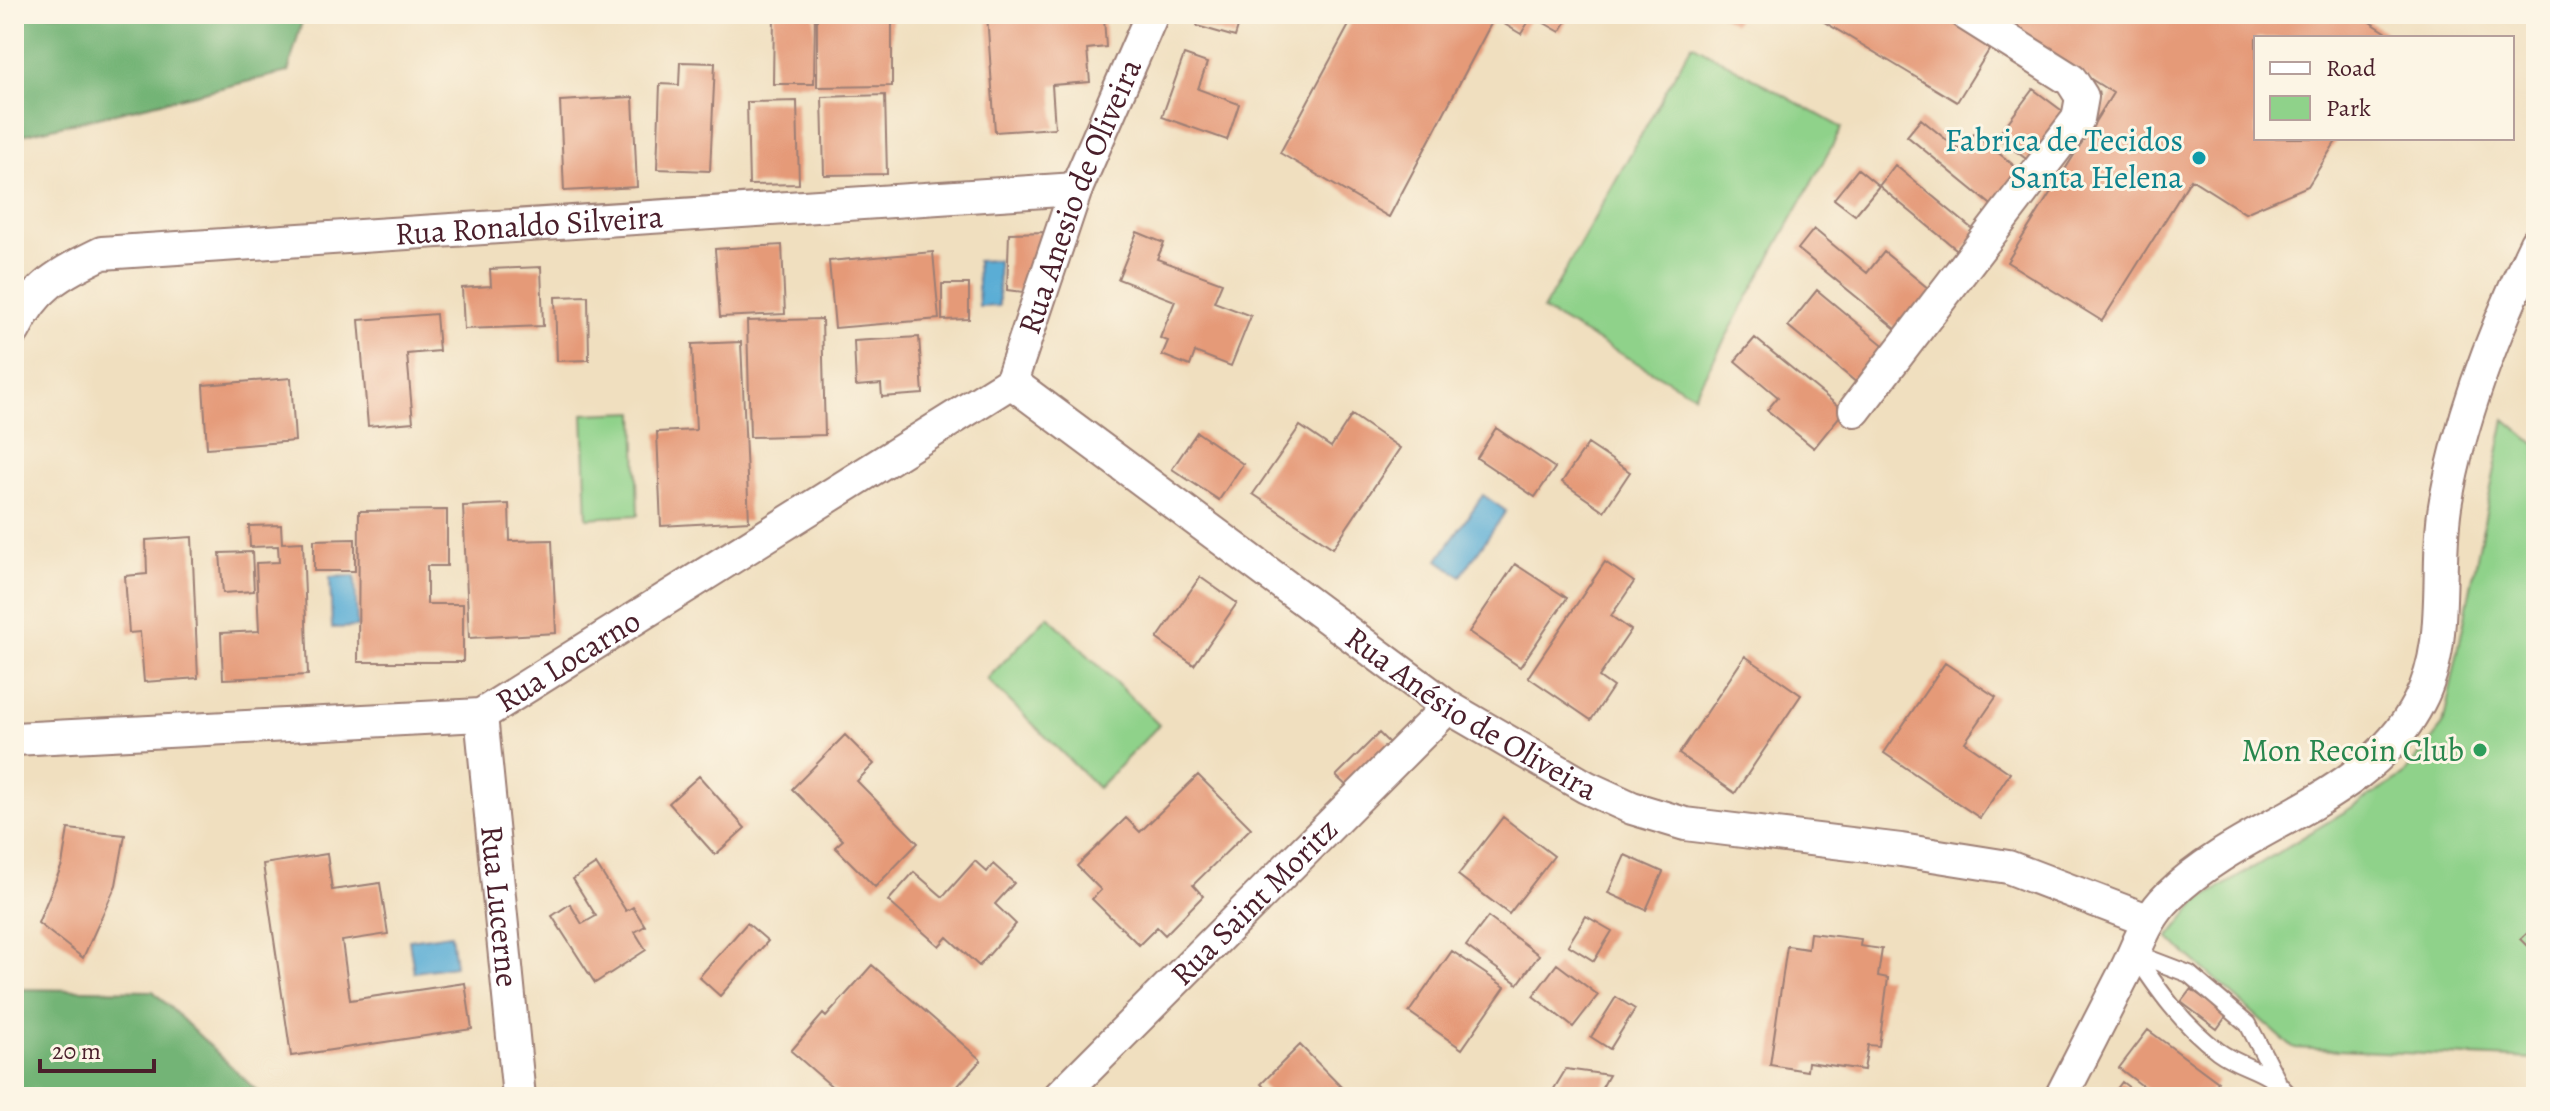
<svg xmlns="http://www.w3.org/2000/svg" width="2550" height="1111" font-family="Alegreya,serif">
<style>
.green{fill:#8fd28a;stroke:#6c785a;stroke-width:2}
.forest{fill:#73b476;stroke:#5e6a50;stroke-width:2}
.water{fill:#5aadd5;stroke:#526680;stroke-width:2}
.building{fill:#e59a78}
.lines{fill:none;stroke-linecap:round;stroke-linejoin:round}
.lane-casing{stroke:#9d7f75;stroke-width:20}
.street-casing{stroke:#9d7f75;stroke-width:36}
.lane{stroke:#fff;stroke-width:16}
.street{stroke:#fff;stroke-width:32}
.culture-dot{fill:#0f9aa8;stroke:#fcf5e5;stroke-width:3}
.leisure-dot{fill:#2e9e5b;stroke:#fcf5e5;stroke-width:3}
.labels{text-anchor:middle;stroke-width:6;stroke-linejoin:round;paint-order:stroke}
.culture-label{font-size:32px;fill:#0d838f;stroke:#fcf5e5;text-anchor:end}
.street-label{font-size:32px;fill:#4a1f2b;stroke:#fcf5e5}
.leisure-label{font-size:32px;fill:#27864d;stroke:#fcf5e5;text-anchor:end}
</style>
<rect width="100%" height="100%" fill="#fcf5e5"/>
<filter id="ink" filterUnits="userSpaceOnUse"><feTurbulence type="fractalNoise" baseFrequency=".0125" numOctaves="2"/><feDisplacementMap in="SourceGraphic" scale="16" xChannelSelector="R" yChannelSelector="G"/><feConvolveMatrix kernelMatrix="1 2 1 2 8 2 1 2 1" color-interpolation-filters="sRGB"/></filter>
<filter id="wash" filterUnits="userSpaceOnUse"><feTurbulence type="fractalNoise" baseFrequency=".006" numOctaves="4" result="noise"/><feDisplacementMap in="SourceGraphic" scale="32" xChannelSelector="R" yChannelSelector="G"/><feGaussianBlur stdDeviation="1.8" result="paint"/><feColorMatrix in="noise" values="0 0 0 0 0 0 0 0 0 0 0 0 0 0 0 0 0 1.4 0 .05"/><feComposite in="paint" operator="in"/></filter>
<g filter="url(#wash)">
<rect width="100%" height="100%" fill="#f0dfbf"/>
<path class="green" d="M1692,44L1842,128L1694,395L1543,310Z
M635,412L638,515L587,518L583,414Z
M2505,419L2536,445V1059L2293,1048L2168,938L2197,902L2403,776L2443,725Z
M1048,616L1159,725L1098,788L987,679Z"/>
<path class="forest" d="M14,14H304L288,72L14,137Z
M14,989L153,991L263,1097H14Z"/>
<path class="water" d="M998,260L999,306L979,307L977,261Z
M1483,495L1506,511L1461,576L1438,560Z
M355,576L357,627L332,628L330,577Z
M451,934L455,966L414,972L409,940Z"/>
<g id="blocks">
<path class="building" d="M774,14H815L814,84H773Z
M817,14H892V86L817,87Z
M987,14H1077L1078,20L1104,18L1106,47L1087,49L1090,82L1052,85L1055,128L995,132Z
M1201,14H1242L1235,37L1197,26Z
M1355,14H1571L1560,32L1532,16L1521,34L1494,18L1389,217L1280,153Z
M1719,14H1741L1734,24Z
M1811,14H1948L1994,42L1957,102Z
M1988,14H2357L2395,38H2256V138H2338L2308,186L2245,213L2191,179L2102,321L2007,262L2113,93Z
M1184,55L1207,63L1198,89L1239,104L1227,140L1162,117Z
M680,62L715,63L710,171L657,169L660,84L679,85Z
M2033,89L2069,116L2033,164L1997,137Z
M885,95L887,174L824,175L822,97Z
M633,97L637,187L564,191L560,101Z
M797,101L799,184L749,185L747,102Z
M1921,119L1959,150L1974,133L2023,173L1995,208L1907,136Z
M1895,165L1977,233L1961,253L1879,186L1855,215L1834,199L1858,169L1879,186Z
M1814,229L1867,273L1884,252L1935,294L1902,334L1798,249Z
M1049,232L1032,293L1007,290L1009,233Z
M1137,232L1164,243L1157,259L1222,283L1214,302L1251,316L1231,366L1195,352L1190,366L1162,355L1168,341L1160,338L1175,301L1118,279Z
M782,245L785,314L720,317L715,249Z
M933,252L939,319L835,328L829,261Z
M541,267L543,326L464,329L462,288L491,286L490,269Z
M942,284H969V319L942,320Z
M1817,290L1887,348L1857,383L1788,326Z
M588,296L589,360L557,361L555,297Z
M436,314L439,351L407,354L413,422L368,426L359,320Z
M822,319L825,435L750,437L747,321Z
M919,337L923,394L882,397L881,384L856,386L854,341Z
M1755,338L1844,411L1814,448L1767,410L1778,397L1735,361Z
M741,342L749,521L661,526L657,432L696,430L692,344Z
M291,378L295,441L207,448L203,385Z
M1352,415L1400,448L1333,548L1253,494L1300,426L1331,447Z
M1496,428L1555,468L1535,497L1477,458Z
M1197,432L1243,464L1219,500L1172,469Z
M1588,444L1630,472L1604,511L1562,482Z
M509,504L510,541L552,540L556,633L469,638L463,506Z
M447,510V566H427V604H463V662H358L359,511Z
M281,525L282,543L303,542L308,675L223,679L221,633L259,631L256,563L279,562L278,546L250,547L249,526Z
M192,537L198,678L144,682L140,632L129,633L125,576L147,574L146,540Z
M355,539V571H314V540Z
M252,552L254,591L223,593L220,553Z
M1605,562L1634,582L1611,616L1631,630L1599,677L1613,687L1591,720L1528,677Z
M1515,564L1567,598L1520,667L1469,632Z
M1200,577L1237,603L1194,665L1157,639Z
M1745,656L1801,695L1735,793L1679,754Z
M1945,663L1996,697L1965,742L2010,773L1980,818L1884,753Z
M1379,733L1393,747L1351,790L1336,776Z
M845,735L874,764L857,781L918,843L875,887L835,847L843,840L792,789Z
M1198,775L1251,828L1193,885L1203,896L1165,935L1157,927L1139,945L1092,899L1101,890L1077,866L1126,818L1140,832Z
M699,776L745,828L715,855L669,803Z
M1503,817L1554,856L1509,914L1458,875Z
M68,829L125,835L116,885L83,958L38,923L62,865Z
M327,854L332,890L380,883L388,934L342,941L350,1000L465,983L472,1029L291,1056L263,864Z
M1625,855L1663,872L1646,910L1608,893Z
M975,861L987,872L993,864L1014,883L995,904L1016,924L979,966L947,937L939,946L888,901L914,872L943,897Z
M596,864L626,911L633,907L645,926L635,932L646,950L595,983L552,916L570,904L582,924L596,916L573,879Z
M1586,916L1612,931L1594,961L1568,945Z
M1488,917L1539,955L1518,984L1466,946Z
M747,923L768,941L720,996L699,977Z
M2536,925V954L2521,939Z
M1810,933L1861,939L1860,946L1882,949L1878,976L1888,978L1879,1046L1868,1045L1864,1070L1808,1062L1807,1071L1770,1065L1787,946L1808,949Z
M1452,951L1505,987L1462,1049L1409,1012Z
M1557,964L1598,995L1573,1027L1533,996Z
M872,965L981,1060L948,1097H844L791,1051L823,1014L826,1017Z
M2191,989L2227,1015L2217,1029L2181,1002Z
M1616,997L1635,1009L1610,1049L1591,1037Z
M2148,1030L2218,1082L2206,1097H2157L2119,1068Z
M1300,1045L1351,1097H1274L1261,1084Z
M1566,1069L1609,1075L1597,1097H1549Z
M2122,1082L2142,1097H2111Z
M1759,1093L1786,1095V1097H1758Z"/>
</g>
</g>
<g filter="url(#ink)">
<use href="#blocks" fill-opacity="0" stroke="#9d7f75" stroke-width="2"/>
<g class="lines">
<g class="lane-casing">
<path id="lane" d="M2134,953C2158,990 2182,1024 2218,1051C2244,1070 2269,1068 2290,1097
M2134,953L2189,974L2248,1024L2277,1080"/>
</g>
<g class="street-casing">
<g id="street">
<path id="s1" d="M14,330C35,286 59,274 102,253L1076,189"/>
<path id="s2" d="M1011,382L1448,707L1586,787L1632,808L1685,824L1901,850L2008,867L2147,920"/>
<path id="s3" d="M1011,382L1076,189L1152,14"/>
<path d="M1855,410L2078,119L2082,97L2071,80L1966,14"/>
<path id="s4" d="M481,715L519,1097"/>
<path id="s5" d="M14,739L481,715L1011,382"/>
<path id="s6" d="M1059,1097L1448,707"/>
<path d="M2061,1097C2083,1054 2105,1011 2127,968C2140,941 2147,917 2169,896C2245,821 2367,803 2419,702C2451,642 2434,565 2446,500C2462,411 2497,324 2536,243"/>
</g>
</g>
<use href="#lane" class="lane"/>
<use href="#street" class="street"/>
</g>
</g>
<circle class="culture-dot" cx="2199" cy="158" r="8"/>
<circle class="leisure-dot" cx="2480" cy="750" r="8"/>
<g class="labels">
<g class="culture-label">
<text x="2183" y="151">Fabrica de Tecidos<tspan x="2183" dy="37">Santa Helena</tspan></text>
</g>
<g class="street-label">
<text dy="11" stroke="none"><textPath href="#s3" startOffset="198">Rua Anesio de Oliveira</textPath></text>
<text dy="11" stroke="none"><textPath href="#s1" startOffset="548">Rua Ronaldo Silveira</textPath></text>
<text dy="11" stroke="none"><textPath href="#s5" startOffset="570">Rua Locarno</textPath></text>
<text dy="11" stroke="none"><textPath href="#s2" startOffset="568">Rua Anésio de Oliveira</textPath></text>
<text dy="11" stroke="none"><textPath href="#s6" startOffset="276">Rua Saint Moritz</textPath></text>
<text dy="11" stroke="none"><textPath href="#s4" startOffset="192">Rua Lucerne</textPath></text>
</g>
<g class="leisure-label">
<text x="2464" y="761">Mon Recoin Club</text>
</g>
</g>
<rect width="2550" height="1111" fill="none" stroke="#fcf5e5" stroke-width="48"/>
<rect x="2254" y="36" width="260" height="104" fill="#fcf5e5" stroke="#b59f9b" stroke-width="2"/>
<rect x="2270" y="62" width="40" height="12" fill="#ffffff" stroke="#b59f9b" stroke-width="2"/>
<text x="2326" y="76" font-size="24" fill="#4a1f2b">Road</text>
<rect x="2270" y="96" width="40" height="24" fill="#8fd28a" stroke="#b59f9b" stroke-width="2"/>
<text x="2326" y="116" font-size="24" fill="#4a1f2b">Park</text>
<path d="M40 1059v12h114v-12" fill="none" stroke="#4a1f2b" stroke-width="4"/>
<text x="52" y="1059" font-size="24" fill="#4a1f2b" stroke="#fcf5e5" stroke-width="6" paint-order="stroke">20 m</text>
</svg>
